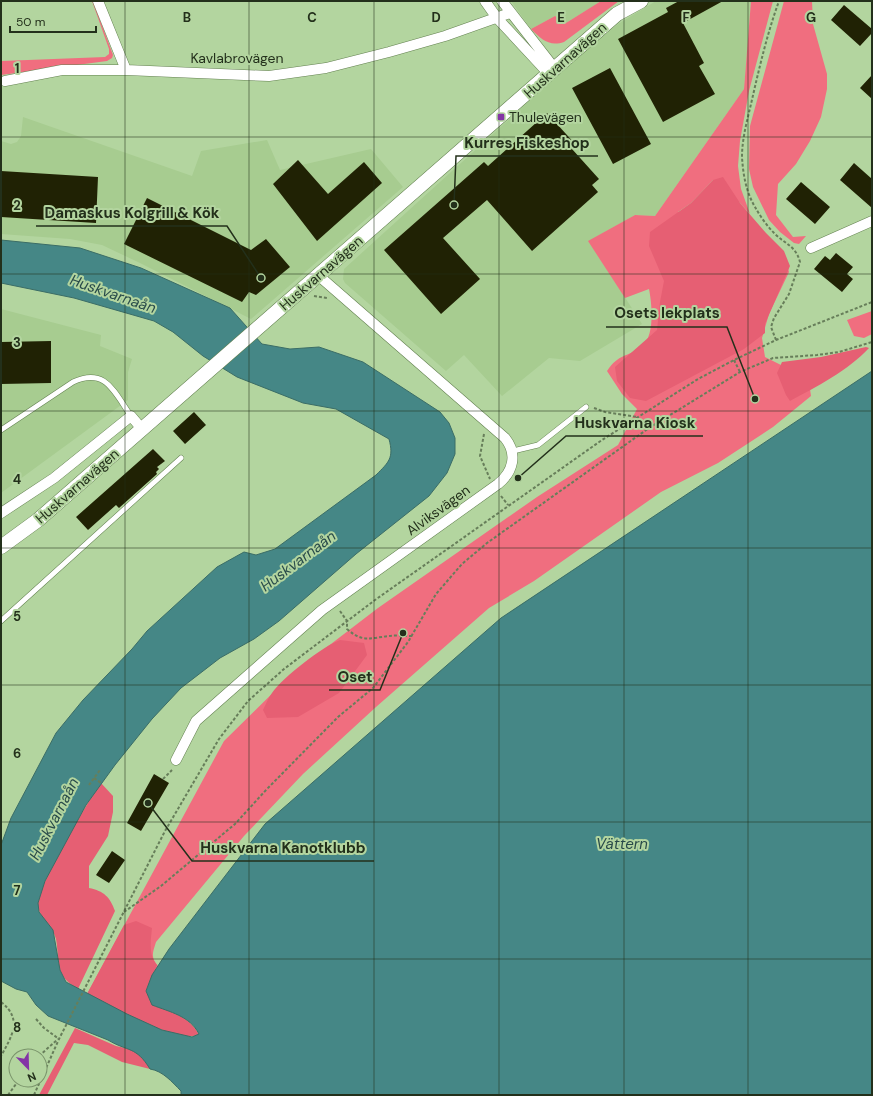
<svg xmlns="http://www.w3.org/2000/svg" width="873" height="1096" font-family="'DM Sans',sans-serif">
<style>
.built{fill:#a7cc90}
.green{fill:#f06e7f}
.forest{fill:#e65f73}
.water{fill:#458786;stroke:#3b6d66}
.building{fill:#202204}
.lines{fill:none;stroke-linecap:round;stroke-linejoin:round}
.lane-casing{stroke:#638150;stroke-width:6}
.street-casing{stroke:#638150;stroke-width:11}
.secondary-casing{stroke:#638150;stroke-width:15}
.path{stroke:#677e5a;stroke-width:2;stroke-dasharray:3 2;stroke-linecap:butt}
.lane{stroke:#fff;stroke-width:5}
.street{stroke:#fff;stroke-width:10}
.secondary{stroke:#fff;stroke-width:14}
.grid{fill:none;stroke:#23301b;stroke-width:1;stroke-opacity:0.55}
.poi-dot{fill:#8435a6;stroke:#b3d59f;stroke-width:1.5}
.labels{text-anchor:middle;stroke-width:4;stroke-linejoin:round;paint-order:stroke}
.street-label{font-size:14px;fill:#23301b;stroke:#b3d59f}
.poi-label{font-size:14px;fill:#23301b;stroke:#b3d59f;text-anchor:start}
.water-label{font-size:15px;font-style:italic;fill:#294b4a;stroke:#b3d59f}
.grid-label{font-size:13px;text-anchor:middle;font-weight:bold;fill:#23301b;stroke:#b3d59f;stroke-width:4;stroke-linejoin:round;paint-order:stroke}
.leader{fill:none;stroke:#23301b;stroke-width:1.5}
.callout-dot{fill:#23301b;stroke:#b3d59f;stroke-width:1.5}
.callout-label{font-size:15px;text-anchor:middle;font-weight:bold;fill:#23301b;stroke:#b3d59f;stroke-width:4;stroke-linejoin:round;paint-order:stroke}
</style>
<rect width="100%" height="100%" fill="#b3d59f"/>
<path class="built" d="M511,1H601L566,23L555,16L531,29Z
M656,1H751L744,89L655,216L635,215L589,241L642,324L580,361L549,358L502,396L464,355L446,371L345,283L343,279L344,269L581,54L618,24Z
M23,117L192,176L201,151L267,140L280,170L371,149L403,187L251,319L140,263L102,245L70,239L1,234V141L11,144L17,142L21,136Z
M1,309L101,335L100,346L132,359L128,372V400L1,493Z"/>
<path class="green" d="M92,1H93L113,55L112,58L107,61L1,75L2,61L105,57L109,54V49Z
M601,1H619L564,42C549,47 541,39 531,29L555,16L566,23Z
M751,1H773L749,91L740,141L738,166L741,189L750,214L740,203L713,180L691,203L678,212L784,255L789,272L769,314L762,338L765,357L793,371L809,382L811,396L773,427L718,463L661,492L534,581L489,608L376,707L303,774L244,836L156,942C153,952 150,957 158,966L152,975L87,994L224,741L293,673L378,608L537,497L618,445L637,409L622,394L607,371C619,353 627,358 642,346C655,336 652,304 649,289L625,298L588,241L635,215L655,216L744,89Z
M784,1H812L813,24L827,74V89L821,117L810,141L796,164L778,184L776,215L793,237L806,236L799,244L794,243L780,232L769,220L753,187L749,169L750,126Z
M872,311V334L864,338L854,336L847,320Z"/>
<path class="forest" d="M723,177L740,203L766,233L784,251L790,266L765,324V333L744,349L646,401L630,398L617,381L615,367L657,330L660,302L664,281L649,246L650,232L691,203L713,180Z
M866,347L869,348C849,370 816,387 790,401L786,395L777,373L782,362L821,357Z
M340,640L364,643L367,655L339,693L298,717L267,718L263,710C266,704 268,698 272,693C282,678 323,646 340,640Z
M101,783L113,796V812L108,836L89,866V888C104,891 110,897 115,911L78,989C54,975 60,963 56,939C53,926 39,919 38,905C37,886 88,801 101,783Z
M136,921L152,928C151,939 148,955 157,965L146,991L152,1004C170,1012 190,1016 199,1035C174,1043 111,1006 87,994L124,925Z
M75,1028L116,1046L134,1050L143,1058L150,1069L122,1062L88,1045L74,1043L47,1095H39Z"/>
<path class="water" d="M1,240L80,248L141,268L230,308L262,344L290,349L319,347L363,362L440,412L449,423L455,438V454L447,473L429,496L356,554L279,621L254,639L220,658L181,688L152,719L115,765L86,805L45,881L38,903L39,912L53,930L60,970L66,982L127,1014L162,1030L192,1037L199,1034C190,1016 170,1012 152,1005L146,991L152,975L169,949L265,824L501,618L872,371V1095H181V1091C172,1082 163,1071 150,1069C136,1046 128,1052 108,1040L48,1016L36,1005L27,992L16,989L1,981V845L11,818L56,733L83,700L132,649L147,631L217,567L244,552L256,555L275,549L376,475C389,462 394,458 389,439L336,409L303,403L237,377L203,356L173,332L154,321L74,298L1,283Z"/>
<path class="building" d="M679,1H723L683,23L704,63L699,66L715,94L663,122L618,39L668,12L666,8Z
M844,5L872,29V33L860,46L831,20Z
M610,68L651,144L613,164L572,88Z
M872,75V99L860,88Z
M547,113L576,145L572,149L599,179L592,185L598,192L532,251L487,200L443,238L480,279L441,314L384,250L484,162L488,166Z
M298,160L328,194L364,162L382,183L317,241L273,184Z
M854,163L872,179V208L840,180Z
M1,171L98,177L96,223L1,217Z
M801,182L830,207L815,224L786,199Z
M147,198L251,250L266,239L290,267L256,295L249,292L242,302L124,244Z
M836,253L853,267L847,274L853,279L842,292L814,269L825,256L830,260Z
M51,341V383L1,384V342Z
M194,412L206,425L185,444L173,431Z
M153,449L165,461L157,467L159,469L156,472L157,474L119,508L116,505L88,530L76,517Z
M154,774L169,783L141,831L127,823Z
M112,851L125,860L109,883L96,875Z"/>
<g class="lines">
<g class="lane-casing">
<path id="lane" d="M1,430L73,382C106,367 114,392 131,416
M513,451L538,445L586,407
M1,621L181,458"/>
</g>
<g class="street-casing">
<path id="street" d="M98,1L126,70
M485,1L497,18L549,74
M502,1L555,69
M5,81L62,70H126L269,76L326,68L389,52L445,36L510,13
M811,248L872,221
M1,513L54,478L131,416L142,429
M176,760L196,721L322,610L498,484C513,472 518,454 505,438L319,276"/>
</g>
<g class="secondary-casing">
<path id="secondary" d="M1,547L38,520L617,14L641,1"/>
</g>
<path class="path" d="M314,296L327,298
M776,340L771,327L774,318L789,294L800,262C796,246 785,244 775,234C767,226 760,216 755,207C746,192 743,174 742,157C742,139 747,121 751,104C759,69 767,34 779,1
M734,360L740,372
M594,408L605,412L637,417
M484,434L480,456L490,479
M501,496L508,505
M340,611L347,621V629C363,643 370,638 389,636C396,635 404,636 412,636
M94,778L101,783
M163,779L172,770
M89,785L100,770
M124,912L161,886L235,824L266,790L338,717L373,688L408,642L436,594L462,564L487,543L649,428L740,372L773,358L817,355L839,352L872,342
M1,1002C23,1019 12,1036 1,1056
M36,1019L44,1028L59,1039
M39,1056L58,1039
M8,1095L19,1080
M34,1095L59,1039L165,831L219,739L248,701L284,669L375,600L602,440L698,379L734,360L776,340L872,302"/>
<use href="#lane" class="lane"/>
<use href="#street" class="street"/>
<use href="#secondary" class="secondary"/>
</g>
<path class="grid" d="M125,1V1095M249,1V1095M374,1V1095M499,1V1095M624,1V1095M748,1V1095M1,137H872M1,274H872M1,411H872M1,548H872M1,685H872M1,822H872M1,959H872"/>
<rect class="poi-dot" x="497" y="113" width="8" height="8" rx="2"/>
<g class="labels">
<g class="street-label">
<text x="237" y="63">Kavlabrovägen</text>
<text transform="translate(565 60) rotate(-42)" y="5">Huskvarnavägen</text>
<text transform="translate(321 273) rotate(-41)" y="5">Huskvarnavägen</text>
<text transform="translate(77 486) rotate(-41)" y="5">Huskvarnavägen</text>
<text transform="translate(438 510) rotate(-36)" y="5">Alviksvägen</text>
</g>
<g class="poi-label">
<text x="509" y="122">Thulevägen</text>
</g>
<g class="water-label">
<text transform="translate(113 294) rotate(19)" y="5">Huskvarnaån</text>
<text transform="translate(298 561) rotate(-37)" y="5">Huskvarnaån</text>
<text transform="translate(54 819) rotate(-63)" y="5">Huskvarnaån</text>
<text x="622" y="849">Vättern</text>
</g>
</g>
<g class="grid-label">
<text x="187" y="22">B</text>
<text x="312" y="22">C</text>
<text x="436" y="22">D</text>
<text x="561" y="22">E</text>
<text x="686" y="22">F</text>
<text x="811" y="22">G</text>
<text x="17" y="73">1</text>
<text x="17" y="210">2</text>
<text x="17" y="347">3</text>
<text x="17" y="484">4</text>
<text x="17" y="621">5</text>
<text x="17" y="758">6</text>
<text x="17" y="895">7</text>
<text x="17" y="1032">8</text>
</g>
<path class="leader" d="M454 205L456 156H598M261 278L227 226H36M755 399L727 327H606M518 478L566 436H703M403 633L380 690H329M148 803L192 861H374"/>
<g class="callout-dot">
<circle cx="454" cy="205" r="4"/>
<circle cx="261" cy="278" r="4"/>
<circle cx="755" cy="399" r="4"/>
<circle cx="518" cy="478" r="4"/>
<circle cx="403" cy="633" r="4"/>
<circle cx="148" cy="803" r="4"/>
</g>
<g class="callout-label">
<text x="527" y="148">Kurres Fiskeshop</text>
<text x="132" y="218">Damaskus Kolgrill &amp; Kök</text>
<text x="667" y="318">Osets lekplats</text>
<text x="635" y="428">Huskvarna Kiosk</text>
<text x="355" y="682">Oset</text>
<text x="283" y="853">Huskvarna Kanotklubb</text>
</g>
<rect width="873" height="1096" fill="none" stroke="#23301b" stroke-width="4"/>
<g transform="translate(28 1068) rotate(157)"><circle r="19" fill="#b3d59f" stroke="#79936a"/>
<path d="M0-3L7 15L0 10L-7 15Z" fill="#8435a6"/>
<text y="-6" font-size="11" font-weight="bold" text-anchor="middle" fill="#23301b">N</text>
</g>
<path d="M10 26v6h86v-6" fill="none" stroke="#23301b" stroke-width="2"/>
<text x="16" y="26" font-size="12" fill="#23301b" stroke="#b3d59f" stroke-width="3" paint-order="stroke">50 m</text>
</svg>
